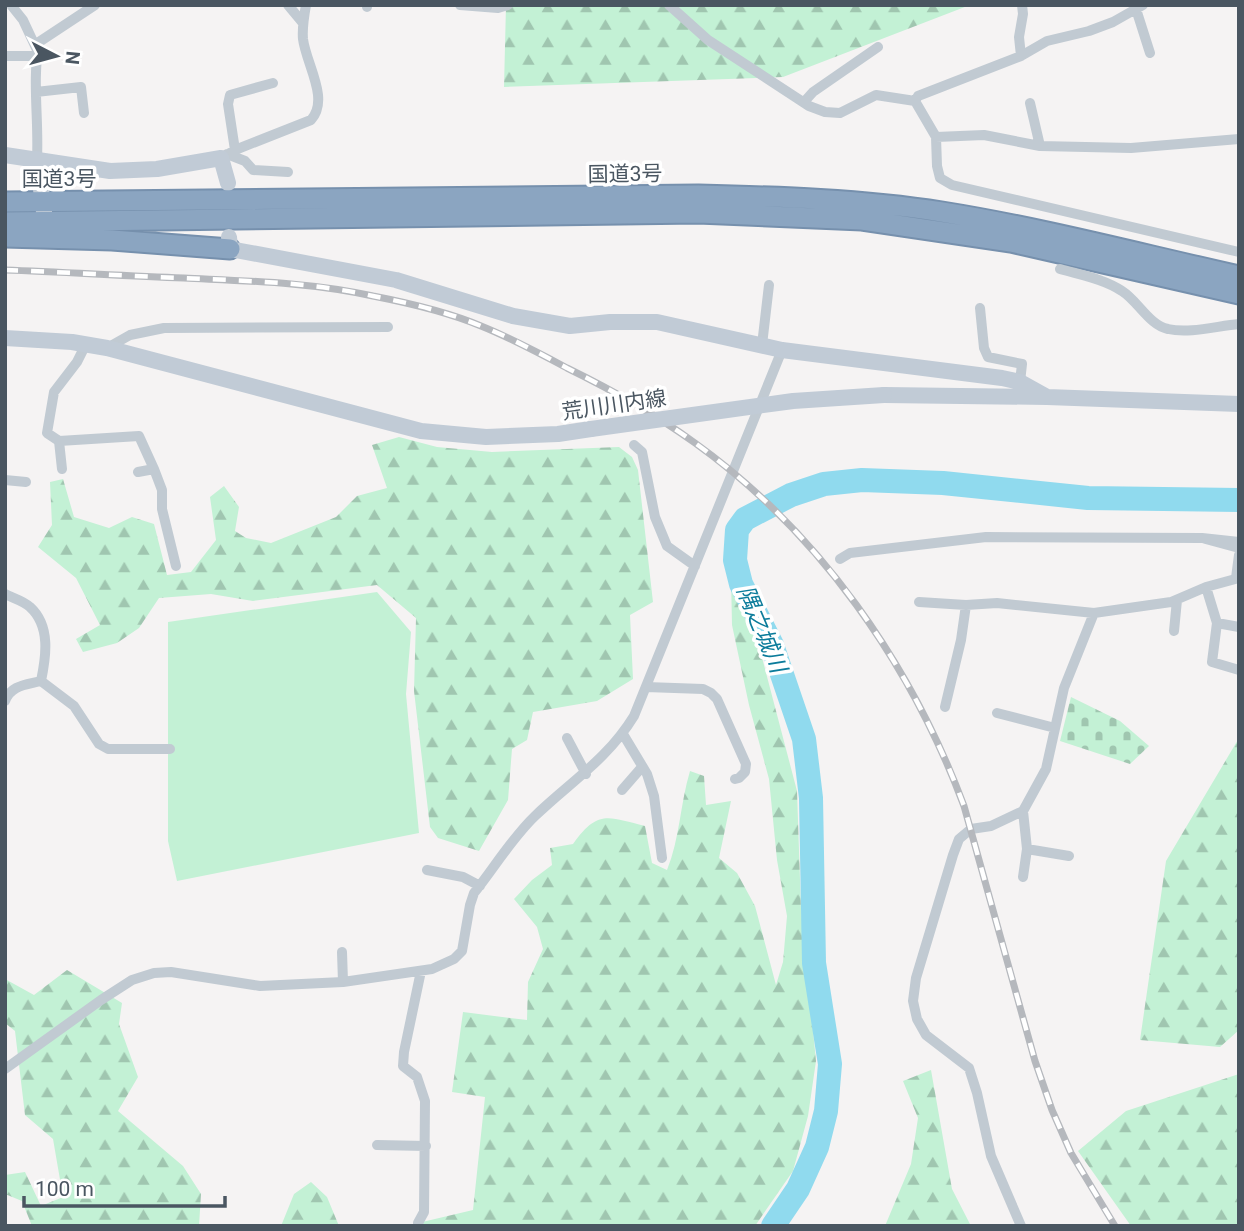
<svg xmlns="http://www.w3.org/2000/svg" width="1244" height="1231" font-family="Roboto,'Noto Sans JP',sans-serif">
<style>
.forest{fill:url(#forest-firs)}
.cemetery{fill:url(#cemetery-stones)}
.park{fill:#c3f1d5}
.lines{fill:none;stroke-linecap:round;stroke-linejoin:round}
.river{stroke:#90daee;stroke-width:24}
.highway-casing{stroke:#7690ad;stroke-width:23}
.street{stroke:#c1cad2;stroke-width:10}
.secondary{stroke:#c1cbd6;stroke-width:16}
.highway{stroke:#8ba5c1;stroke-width:19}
.rail-casing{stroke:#b5b8bd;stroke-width:7}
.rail{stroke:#fff;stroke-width:4.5;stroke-dasharray:13;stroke-linecap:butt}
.secondary-bridge{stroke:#c1cbd6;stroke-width:16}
.labels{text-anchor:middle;stroke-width:7;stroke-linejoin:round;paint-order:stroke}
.street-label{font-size:21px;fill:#4a5661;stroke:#fff}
.water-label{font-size:23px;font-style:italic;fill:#0c7c9b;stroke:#fff}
</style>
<defs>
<pattern id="forest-firs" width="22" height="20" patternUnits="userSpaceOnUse" patternTransform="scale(1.75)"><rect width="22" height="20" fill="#c3f1d5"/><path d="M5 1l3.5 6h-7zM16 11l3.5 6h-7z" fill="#a0c6b0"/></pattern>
<pattern id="cemetery-stones" width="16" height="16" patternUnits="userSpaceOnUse" patternTransform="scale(1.75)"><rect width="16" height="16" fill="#c3f1d5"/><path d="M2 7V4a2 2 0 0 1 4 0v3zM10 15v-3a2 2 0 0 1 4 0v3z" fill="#a0c6b0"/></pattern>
</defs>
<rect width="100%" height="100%" fill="#f5f3f3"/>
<path class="forest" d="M506,5H970L783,77L504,87Z
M399,437L437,447L492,452L619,447L632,457L638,470L653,602L630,615L633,679L597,701L533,712L527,740L512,749L508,800L479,851L438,838L430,827L414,691L416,618L377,585L253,601L211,594L159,598L139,628L117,643L83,652L76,639L100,625L76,578L38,547L52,525L50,482L63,479L74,517L109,528L132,517L154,524L167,575L191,572L216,540L210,497L224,486L239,507L235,531L246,538L271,543L336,517L357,496L387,488L372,445Z
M731,577L759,646L797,791L801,909L816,1061L808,1116L793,1171L755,1226H416L418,1223L473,1210L485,1097L452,1092L463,1012L527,1020L528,982L543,949L537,927L514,899L532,880L552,865L550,848L573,844C598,809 608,817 645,826L652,863L667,870C680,838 680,804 690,771L704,776L706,805L731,801L719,858L737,873L755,906L776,985L783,962L787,916L777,860L769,779L749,705L732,625Z
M1239,738V1030L1220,1047L1140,1040L1166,861Z
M67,970L122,1003L119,1024L138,1077L118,1111L183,1166L201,1194L199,1226H32L22,1201L5,1194V1175L25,1172L41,1206L63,1197L53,1139L25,1115L15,1031L5,1023V979L34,995Z
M931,1070L952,1189L971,1226H885L911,1164L918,1118L903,1081Z
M1239,1074V1226H1131L1078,1151L1126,1111Z
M311,1182L327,1197L339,1226H281L294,1194Z"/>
<path class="cemetery" d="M1071,697L1120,721L1149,746L1130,764L1060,741Z"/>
<path class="park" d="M377,592L411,632L406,694L419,833L177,881L168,841V622Z"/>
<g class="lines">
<path class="river" d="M773,1226L798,1189L817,1147L826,1111L830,1064L814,963L811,798L804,739L772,645L741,584L735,560L737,530L745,519L791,495L824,484L862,480L943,483L1088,498L1239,500"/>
<g class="highway-casing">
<path id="highway" d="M5,202L698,195C779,197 861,199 942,212C1042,228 1140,254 1239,276
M5,222L698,213L862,220L1011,242L1239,294
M5,237L112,240L230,249"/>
</g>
<path class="street" d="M11,5L23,20L37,50
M288,5L303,23
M367,5V7
M460,5L498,8L508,5
M669,5L708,40L809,106L825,112L840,113L876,95L915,101L918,96L1021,56L1047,41L1089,31L1113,22L1143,5
M1136,9L1150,53
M5,56H36
M1021,56L1019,37L1023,14L1022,5
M36,92L81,87L84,113
M915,101L936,137L937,166L940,178L952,185L1239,252
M804,102L813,92L878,47
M1030,103L1040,146
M936,137L984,135L1040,146L1131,148L1239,139
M235,150L228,104L230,95L273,83
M227,154L245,161L253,170L288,172
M221,158L235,150L311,120C330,99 306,64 303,39C302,28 304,16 306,5
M37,159C39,120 32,81 39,42L95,5
M1060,269C1081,275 1104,279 1122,291C1138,301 1149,325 1168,329C1189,334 1217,326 1239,324
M980,308L984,348L988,357L1022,364L1020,382
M762,345L769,285
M107,348L130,335L164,328L388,327
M59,441L139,436L154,469L138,472
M634,445L642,452L655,517L667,546L695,566
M62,469L59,441L47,433L54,392L77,362L86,344
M154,469L162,490V509L176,566
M5,480L26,482
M1239,542L1202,538L1239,548
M840,559L850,553L986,537L1202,538
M1236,578L1239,555
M1206,587L1217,623L1239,627
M5,594C13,598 24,601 30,607C51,626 46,657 41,681C26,685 11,685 5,701
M919,602L966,605L997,603L1094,613
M1217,623L1212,662L1239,670
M1174,631L1177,600
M41,681L74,706L99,744L108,749H170
M646,687L703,689L711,693L717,699L746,764L745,772L739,778L735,779
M945,707L961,640L966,605
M997,713L1055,728
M623,734L647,774L654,796L662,858
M567,738L586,774
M622,790L642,767
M1023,811L1027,849L1023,877
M1027,849L1069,856
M427,870L463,877L480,886
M342,952L343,982
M5,1069L101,1000L132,980L154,973L171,972L260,986L343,982L432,969L454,959L462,951L470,905L474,893C494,868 512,838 535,816C570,782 607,760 634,716L782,350
M377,1145L426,1146
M418,1223L424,1212L425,1101L417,1077L403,1066L404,1052L421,971
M1021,1226L991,1156L977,1093L969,1068L926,1035L917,1019L913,1001L916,978L953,855L959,839L971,829L991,826L1023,811L1046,769L1064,688L1094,613L1171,602L1206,587L1239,578"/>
<path class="secondary" d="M5,155L110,171L157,169L221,158L228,183
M37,159L44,212
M229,237L230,249L396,280L513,316L570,326L610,322H657L782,350L1002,378L1020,382L1047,397
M5,338L72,342L107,348L421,431L486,437L558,434L591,429
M884,395L1047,397L1239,404"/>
<use href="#highway" class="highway"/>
<g class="rail-casing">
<path id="rail" d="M5,270C65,272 124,276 184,278C247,281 310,282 373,296C409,303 448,312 481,326C511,338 539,353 567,368C612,390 655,414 695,443C819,532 911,664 964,806L1035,1061L1052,1110L1071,1153L1115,1226"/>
</g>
<use href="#rail" class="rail"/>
<path class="secondary-bridge" d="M591,429L793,401L884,395"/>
</g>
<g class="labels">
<g class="street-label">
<text transform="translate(625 174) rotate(-1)" y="7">国道3号</text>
<text x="59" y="186">国道3号</text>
<text transform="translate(614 405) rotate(-8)" y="7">荒川川内線</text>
</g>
<g class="water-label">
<text transform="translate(762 629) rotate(67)" y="8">隅之城川</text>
</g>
</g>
<rect width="1244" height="1231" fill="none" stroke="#4a5661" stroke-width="14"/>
<g transform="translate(56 56) rotate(96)" stroke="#ffffff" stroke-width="5" paint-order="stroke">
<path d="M0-5L12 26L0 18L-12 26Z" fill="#4a5661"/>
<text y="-10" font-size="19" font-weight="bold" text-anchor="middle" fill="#4a5661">N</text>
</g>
<path d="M24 1196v10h201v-10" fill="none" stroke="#4a5661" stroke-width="3.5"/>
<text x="35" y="1196" font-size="21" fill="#4a5661" stroke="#ffffff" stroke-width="5" paint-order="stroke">100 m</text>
</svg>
